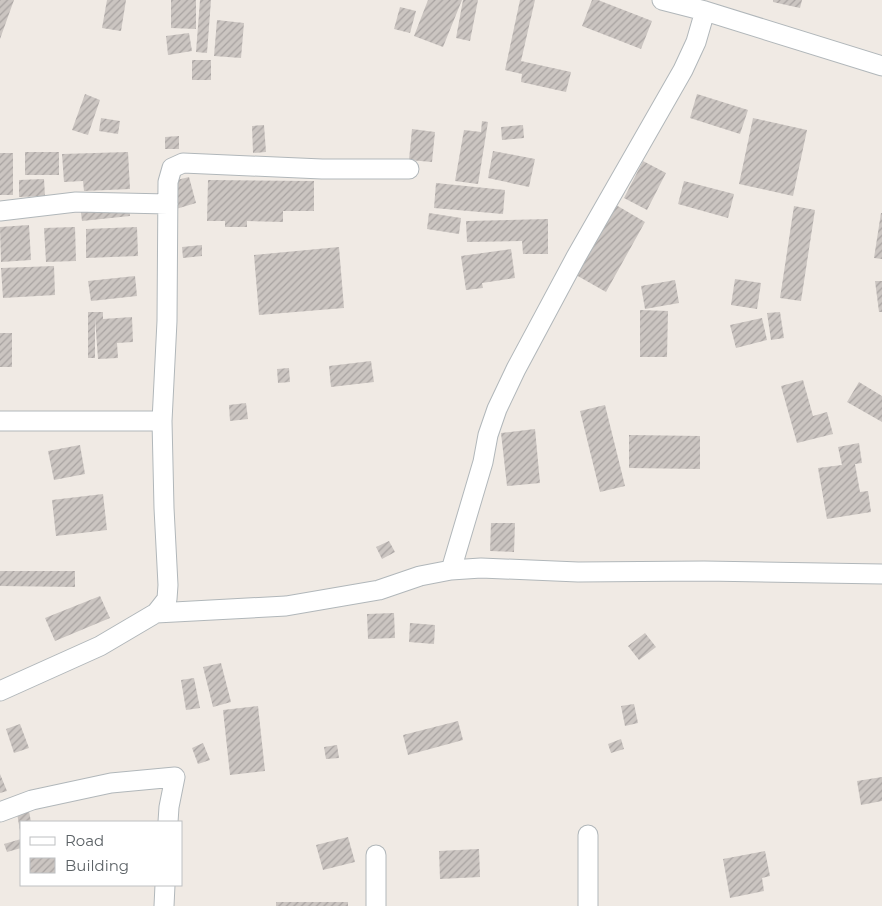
<svg xmlns="http://www.w3.org/2000/svg" width="882" height="906" font-family="Montserrat,sans-serif">
<style>
.building{fill:url(#building-hatch)}
.lines{fill:none;stroke-linecap:round;stroke-linejoin:round}
.minor-casing{stroke:#b1b7ba;stroke-width:21}
.minor{stroke:#fff;stroke-width:19}
</style>
<defs>
<pattern id="building-hatch" width="6" height="6" patternUnits="userSpaceOnUse" patternTransform="scale(1.25)"><rect width="6" height="6" fill="#cbc5c1"/><path d="M-1 1l2-2M0 6l6-6M5 7l2-2" fill="none" stroke="#a8a3a1"/></pattern>
</defs>
<rect width="100%" height="100%" fill="#f0eae4"/>
<path class="building" d="M0,0H14L0,39Z
M107,0H126L121,31L102,28Z
M171,0H196V29L171,28Z
M200,0H211L207,53L196,52Z
M428,0H462L443,47L414,36Z
M463,0H478L470,41L456,38Z
M520,0H535L521,61L571,72L566,92L521,82L522,74L505,70Z
M592,0H598L652,21L641,49L582,26Z
M773,0H802L800,8L773,2Z
M400,7L416,11L410,33L394,29Z
M217,20L244,23L241,58L214,56Z
M189,33L192,51L168,55L166,36Z
M192,60H211V80H192Z
M85,94L100,100L88,135L72,130Z
M697,94L748,110L740,134L690,118Z
M101,118L120,121L118,134L99,131Z
M753,118L807,130L793,196L739,184Z
M482,121L488,122L478,184L455,181L464,130L481,132Z
M264,125L266,152L253,153L252,126Z
M523,125L524,138L502,140L501,127Z
M412,129L435,132L432,162L409,160Z
M179,136V149H165V137Z
M493,151L535,159L529,187L488,178Z
M25,152H59V175H25Z
M128,152L130,189L84,191L83,181L64,182L62,154Z
M0,153H13V195H0Z
M643,161L666,173L647,210L624,198Z
M189,177L196,203L176,209L169,182Z
M44,179L45,196L19,197V180Z
M208,180L314,181V211H283V222L247,221V227H225V221H207Z
M684,181L734,194L728,218L678,204Z
M436,183L505,190L503,214L434,208Z
M128,200L130,216L82,221L80,205Z
M616,205L645,222L606,292L576,275Z
M794,206L815,210L801,301L780,298Z
M429,213L461,218L459,234L427,229Z
M881,213H882V259L874,258Z
M548,219V254H523L522,241L467,242L466,221Z
M29,225L31,260L1,262L0,227Z
M75,227L76,261L46,262L44,228Z
M137,227L138,256L86,258V229Z
M202,245V256L183,258L182,247Z
M339,247L344,308L259,315L254,255Z
M511,249L515,278L482,283L483,288L466,290L461,256Z
M54,266L55,295L3,298L1,268Z
M135,276L137,296L91,301L88,281Z
M735,279L761,283L757,309L731,305Z
M675,280L679,303L645,309L641,286Z
M875,281H882V312H879Z
M640,310L668,311L667,357H640Z
M88,312H103V319L132,317L133,342L117,343L118,358L98,359L95,318V358H88Z
M780,312L784,338L771,340L767,313Z
M762,318L767,340L736,348L730,325Z
M0,333H12V367H0Z
M371,361L374,382L331,387L329,366Z
M289,368L290,382L278,383L277,369Z
M803,380L813,416L827,412L833,434L797,443L781,386Z
M859,382L882,396V422L847,402Z
M246,403L248,419L230,421L229,405Z
M605,405L625,486L600,492L580,411Z
M535,429L540,483L507,486L501,433Z
M629,435L700,436V469L629,468Z
M859,443L862,463L855,464L860,492L868,491L871,512L827,519L818,468L842,465L838,447Z
M80,445L85,474L54,480L48,451Z
M103,494L107,530L56,536L52,500Z
M491,523H515L514,552L490,551Z
M389,541L395,552L382,559L376,547Z
M0,571H75V587L0,586Z
M100,596L110,618L55,641L45,618Z
M394,613L395,638L368,639L367,614Z
M410,623L435,625L434,644L409,642Z
M645,633L656,647L639,660L628,646Z
M221,663L231,702L213,707L203,667Z
M194,678L200,708L186,710L181,680Z
M634,704L638,723L625,726L621,706Z
M258,706L265,771L230,775L223,710Z
M458,721L463,740L408,755L403,735Z
M20,724L29,748L14,753L6,729Z
M621,739L624,749L611,753L608,744Z
M203,743L210,760L198,764L192,748Z
M337,745L339,758L326,759L324,747Z
M0,774L7,791L0,793Z
M882,777V801L861,805L857,781Z
M29,811L31,822H21L20,831L17,813Z
M348,837L355,862L323,870L316,845Z
M21,839V848L7,852L4,844Z
M479,849L480,877L440,879L439,851Z
M765,851L770,876L762,878L764,891L730,898L723,859Z
M276,902H348V906H276Z"/>
<g class="lines">
<g class="minor-casing">
<path id="minor" d="M662,0L705,11L882,66
M0,211L76,202L168,204
M0,421H162
M451,570L483,462L488,435L497,409L516,369L576,257L683,70L696,42L705,11
M156,613L286,606L379,590L420,576L451,570L481,568L578,572L704,571L882,574
M0,691L100,646L156,613L167,599L168,585L164,508L162,421L167,321L168,182L172,168L183,163L322,169H409
M0,812L32,800L111,783L175,777L169,807L168,822
M376,855V906
M164,906L165,885
M588,906V835"/>
</g>
<use href="#minor" class="minor"/>
</g>
<rect x="20" y="821" width="162" height="65" fill="#ffffff" stroke="#bec0c2"/>
<rect x="30" y="837" width="25" height="8" fill="#ffffff" stroke="#bec0c2"/>
<text x="65" y="846" font-size="15" fill="#5c6266">Road</text>
<rect x="30" y="858" width="25" height="15" fill="url(#building-hatch)" stroke="#bec0c2"/>
<text x="65" y="871" font-size="15" fill="#5c6266">Building</text>
</svg>
